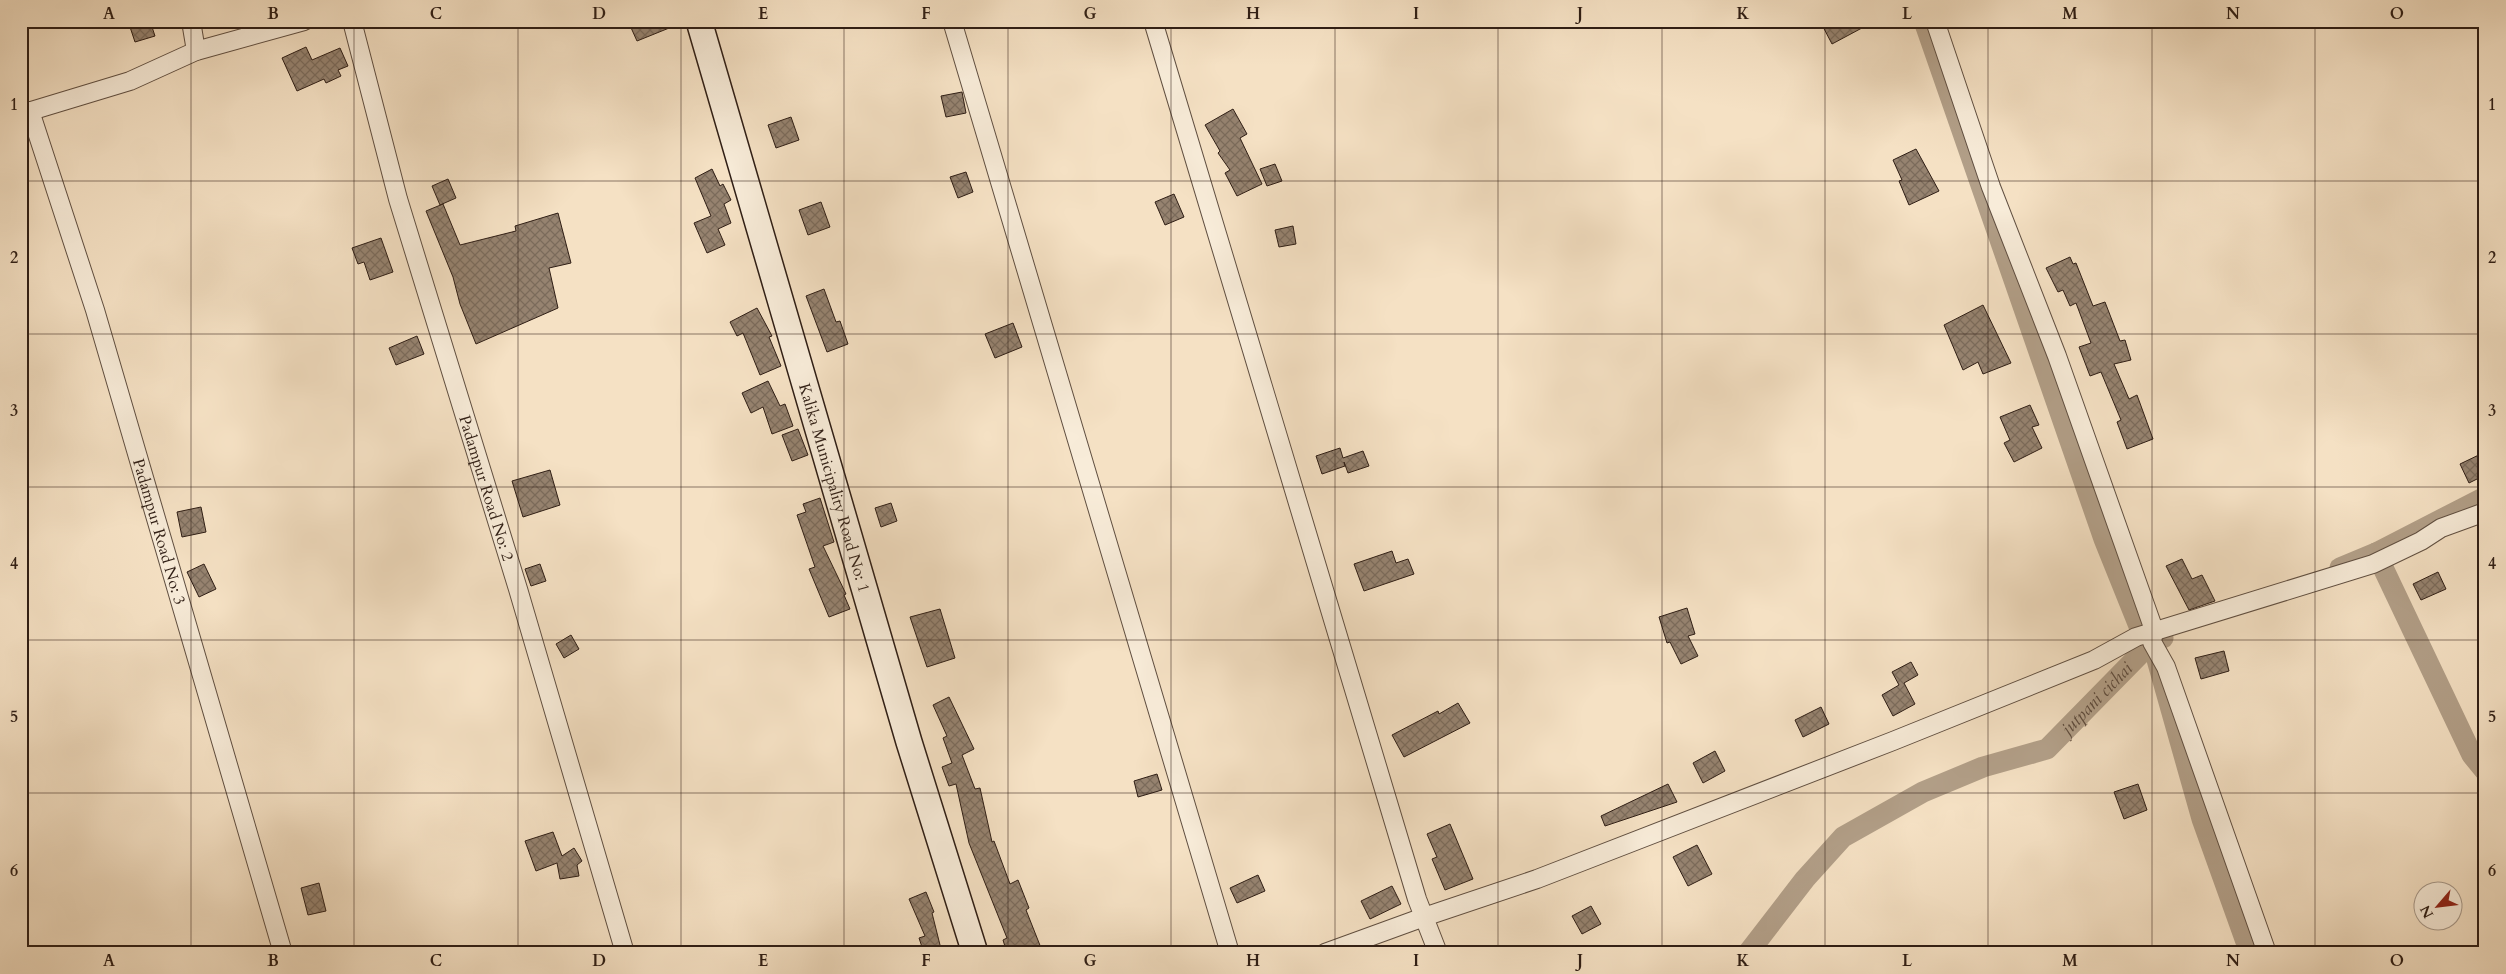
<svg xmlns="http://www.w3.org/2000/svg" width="2506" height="974" font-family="Cardo,serif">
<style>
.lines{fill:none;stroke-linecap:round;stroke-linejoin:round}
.canal{stroke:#b29f88;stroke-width:21}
.building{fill:url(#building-cross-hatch);stroke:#2f1e15}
.street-casing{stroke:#604f41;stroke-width:20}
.secondary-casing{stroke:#2f1e15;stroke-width:28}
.street{stroke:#f8ecd9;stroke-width:18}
.secondary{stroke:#f8ecd9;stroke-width:25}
.grid{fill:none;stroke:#2f1e15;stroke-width:1;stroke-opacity:0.55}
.labels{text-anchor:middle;stroke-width:4;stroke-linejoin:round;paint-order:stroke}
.street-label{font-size:16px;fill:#2f1e15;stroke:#f8ecd9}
.water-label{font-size:18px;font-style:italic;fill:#5d4b3d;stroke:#f8ecd9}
.neatline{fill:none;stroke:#2f1e15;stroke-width:2}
.grid-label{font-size:16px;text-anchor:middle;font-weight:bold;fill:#2f1e15}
</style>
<defs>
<pattern id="building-cross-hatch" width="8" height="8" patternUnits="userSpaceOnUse" patternTransform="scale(1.25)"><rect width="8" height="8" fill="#968370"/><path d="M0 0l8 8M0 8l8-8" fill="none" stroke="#7b6b5b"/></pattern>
</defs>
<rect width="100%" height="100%" fill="#f5e1c4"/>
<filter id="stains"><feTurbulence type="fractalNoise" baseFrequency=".004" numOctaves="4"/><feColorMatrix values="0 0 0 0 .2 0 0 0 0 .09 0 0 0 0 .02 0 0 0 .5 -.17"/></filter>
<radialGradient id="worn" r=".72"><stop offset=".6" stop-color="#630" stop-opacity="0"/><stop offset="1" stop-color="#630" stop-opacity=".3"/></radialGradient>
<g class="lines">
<g class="canal">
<path d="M1924,21L2104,539L2139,626L2152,642L2202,819L2250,953"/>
<path d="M2376,553L2472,755L2485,771"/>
<path d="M2340,568L2376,553L2485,497"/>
<path id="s1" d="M1748,953L1805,879L1843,837L1923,792L1983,767L2047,749L2152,642L2163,638"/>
</g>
</g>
<path class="building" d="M128,21H150L155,36L135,42Z
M628,21H684V22L637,41Z
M1820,21H1875L1832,44Z
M306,47L312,60L340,48L348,66L338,70L341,76L326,83L324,79L297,91L282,58Z
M962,92L966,113L946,117L941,96Z
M1233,109L1247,134L1240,138L1262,184L1237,196L1225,173L1230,170L1218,153L1220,151L1205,125Z
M791,117L799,140L776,148L768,125Z
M1916,149L1939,191L1909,205L1899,181L1902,180L1893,160Z
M1275,164L1282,181L1267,186L1260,169Z
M712,169L720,186L723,184L731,200L724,204L731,223L718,229L725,245L707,253L694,223L711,216L695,178Z
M966,172L973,192L958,198L950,177Z
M448,179L456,198L440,205L432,186Z
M1174,194L1184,217L1165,225L1155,202Z
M821,202L830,227L808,235L799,210Z
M443,204L460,245L516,231L515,226L558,213L571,263L549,268L558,308L476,344L460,304L453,277L426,211Z
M1293,226L1296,244L1279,247L1275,230Z
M381,238L393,272L370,280L364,262L358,264L352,248Z
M2070,257L2073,264L2076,263L2093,306L2105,302L2120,341L2125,340L2131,360L2114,364L2129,399L2137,395L2153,439L2127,449L2117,422L2121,420L2101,372L2090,376L2079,347L2091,343L2076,303L2070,306L2063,290L2058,292L2046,268Z
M824,289L836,322L840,321L848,344L827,352L806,296Z
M1983,305L2011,363L1983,374L1978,362L1963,370L1944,325Z
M757,308L772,336L769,337L781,366L760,375L743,333L737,336L730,322Z
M1013,323L1022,347L995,358L985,334Z
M417,336L424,354L396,365L389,348Z
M768,381L780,406L785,404L793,426L772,434L763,407L751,413L742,393Z
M2030,405L2039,425L2032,427L2042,448L2014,462L2004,443L2010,440L2000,417Z
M798,429L808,455L792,461L782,435Z
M1340,448L1343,458L1363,451L1369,466L1348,473L1344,462L1345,466L1322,474L1316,456Z
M2485,452V475L2469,483L2460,464Z
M550,470L560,505L523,517L512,481Z
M820,498L834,542L823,546L846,594L844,595L850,609L829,617L809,569L815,567L797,515L806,512L803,504Z
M891,503L897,521L881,527L875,508Z
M201,507L206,532L182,537L177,512Z
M1392,551L1396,563L1408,559L1414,574L1364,591L1354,564Z
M2182,559L2192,579L2202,575L2215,601L2189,610L2166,566Z
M204,564L216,589L199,597L187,572Z
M540,564L546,581L531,586L525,569Z
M2438,572L2446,589L2421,600L2413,584Z
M1687,608L1695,634L1688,636L1698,656L1681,664L1670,642L1667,643L1659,617Z
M940,609L955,658L927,667L910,617Z
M571,635L579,649L564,658L556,644Z
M2224,651L2229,671L2201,679L2195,658Z
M1911,662L1918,675L1904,683L1915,704L1893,716L1882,695L1899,685L1892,672Z
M949,697L974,749L962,755L975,789L980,788L992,842L994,841L1010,884L1018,880L1029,908L1026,910L1043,953H1007L1003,940L1007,938L969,843L956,784L949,786L942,767L952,763L943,738L947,736L933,705Z
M1458,703L1470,723L1404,757L1392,735L1438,711L1439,714Z
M1821,707L1829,724L1803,737L1795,720Z
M1715,751L1725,771L1703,783L1693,763Z
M1157,774L1162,790L1138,797L1134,781Z
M1668,784L1677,802L1605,826L1601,816Z
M2138,784L2147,810L2124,819L2114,792Z
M1450,824L1473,879L1445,890L1432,859L1437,857L1427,834Z
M553,832L562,856L574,848L582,861L577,865L579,876L560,879L557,863L536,871L525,841Z
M1697,845L1712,874L1688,886L1673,857Z
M1258,875L1265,891L1237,903L1230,888Z
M319,883L326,911L308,915L301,888Z
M1392,886L1401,904L1370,919L1361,901Z
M926,892L934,912L932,913L942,953H924L919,938L925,936L909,899Z
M1591,906L1601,924L1582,934L1572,916Z"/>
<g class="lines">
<g class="street-casing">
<g id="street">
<path d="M191,21L196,51"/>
<path id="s2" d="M352,21L398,199L518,589L625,953"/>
<path d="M952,21L1230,953"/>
<path d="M1153,21L1417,899L1438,953"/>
<path d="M1935,21L1991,187L2057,356L2154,630L2152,642L2166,667L2267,953"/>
<path id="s3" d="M30,111L95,310L283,953"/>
<path d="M21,114L130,81L196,51L304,21"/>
<path d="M1325,953L1424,917L1537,879L1893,741L2094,660L2136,637L2373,564L2421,541L2441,528L2485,512"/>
</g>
</g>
<g class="secondary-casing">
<g id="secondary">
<path id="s4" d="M699,21L909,742L975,953"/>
</g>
</g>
<use href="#street" class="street"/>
<use href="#secondary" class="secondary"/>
</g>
<path class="grid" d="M191,21V953M354,21V953M518,21V953M681,21V953M844,21V953M1008,21V953M1171,21V953M1335,21V953M1498,21V953M1662,21V953M1825,21V953M1988,21V953M2152,21V953M2315,21V953M21,181H2485M21,334H2485M21,487H2485M21,640H2485M21,793H2485"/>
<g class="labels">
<g class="street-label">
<text dy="6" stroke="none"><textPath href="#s2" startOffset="486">Padampur Road No: 2</textPath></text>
<text dy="6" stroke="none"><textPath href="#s4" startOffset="486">Kalika Municipality Road No: 1</textPath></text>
<text dy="6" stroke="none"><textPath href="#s3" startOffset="440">Padampur Road No: 3</textPath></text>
</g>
<g class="water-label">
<text dy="6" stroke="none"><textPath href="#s1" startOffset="444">jutpani cichai</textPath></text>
</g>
</g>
<rect width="2506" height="974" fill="none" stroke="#f5e1c4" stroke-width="55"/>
<g transform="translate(2438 906) rotate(242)"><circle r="24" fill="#f8ecd9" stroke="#a89a8b"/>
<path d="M0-4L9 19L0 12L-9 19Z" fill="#8f2418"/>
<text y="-8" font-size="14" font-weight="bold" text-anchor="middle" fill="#2f1e15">N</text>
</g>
<rect x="28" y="28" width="2450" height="918" class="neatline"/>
<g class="grid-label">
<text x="109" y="19">A</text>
<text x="273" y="19">B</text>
<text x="436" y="19">C</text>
<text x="599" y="19">D</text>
<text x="763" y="19">E</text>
<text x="926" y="19">F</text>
<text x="1090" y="19">G</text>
<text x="1253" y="19">H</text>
<text x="1416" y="19">I</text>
<text x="1580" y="19">J</text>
<text x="1743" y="19">K</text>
<text x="1907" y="19">L</text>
<text x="2070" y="19">M</text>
<text x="2233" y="19">N</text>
<text x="2397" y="19">O</text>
<text x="14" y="110">1</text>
<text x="2492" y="110">1</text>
<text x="14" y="263">2</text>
<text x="2492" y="263">2</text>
<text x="14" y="416">3</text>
<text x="2492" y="416">3</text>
<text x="14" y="569">4</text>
<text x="2492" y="569">4</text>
<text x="14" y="722">5</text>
<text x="2492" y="722">5</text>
<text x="14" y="876">6</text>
<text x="2492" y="876">6</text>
<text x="109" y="966">A</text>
<text x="273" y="966">B</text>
<text x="436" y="966">C</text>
<text x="599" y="966">D</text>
<text x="763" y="966">E</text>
<text x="926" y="966">F</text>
<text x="1090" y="966">G</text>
<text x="1253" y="966">H</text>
<text x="1416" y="966">I</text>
<text x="1580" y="966">J</text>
<text x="1743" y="966">K</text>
<text x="1907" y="966">L</text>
<text x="2070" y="966">M</text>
<text x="2233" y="966">N</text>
<text x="2397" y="966">O</text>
</g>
<rect width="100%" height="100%" filter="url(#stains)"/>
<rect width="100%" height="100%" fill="url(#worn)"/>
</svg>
